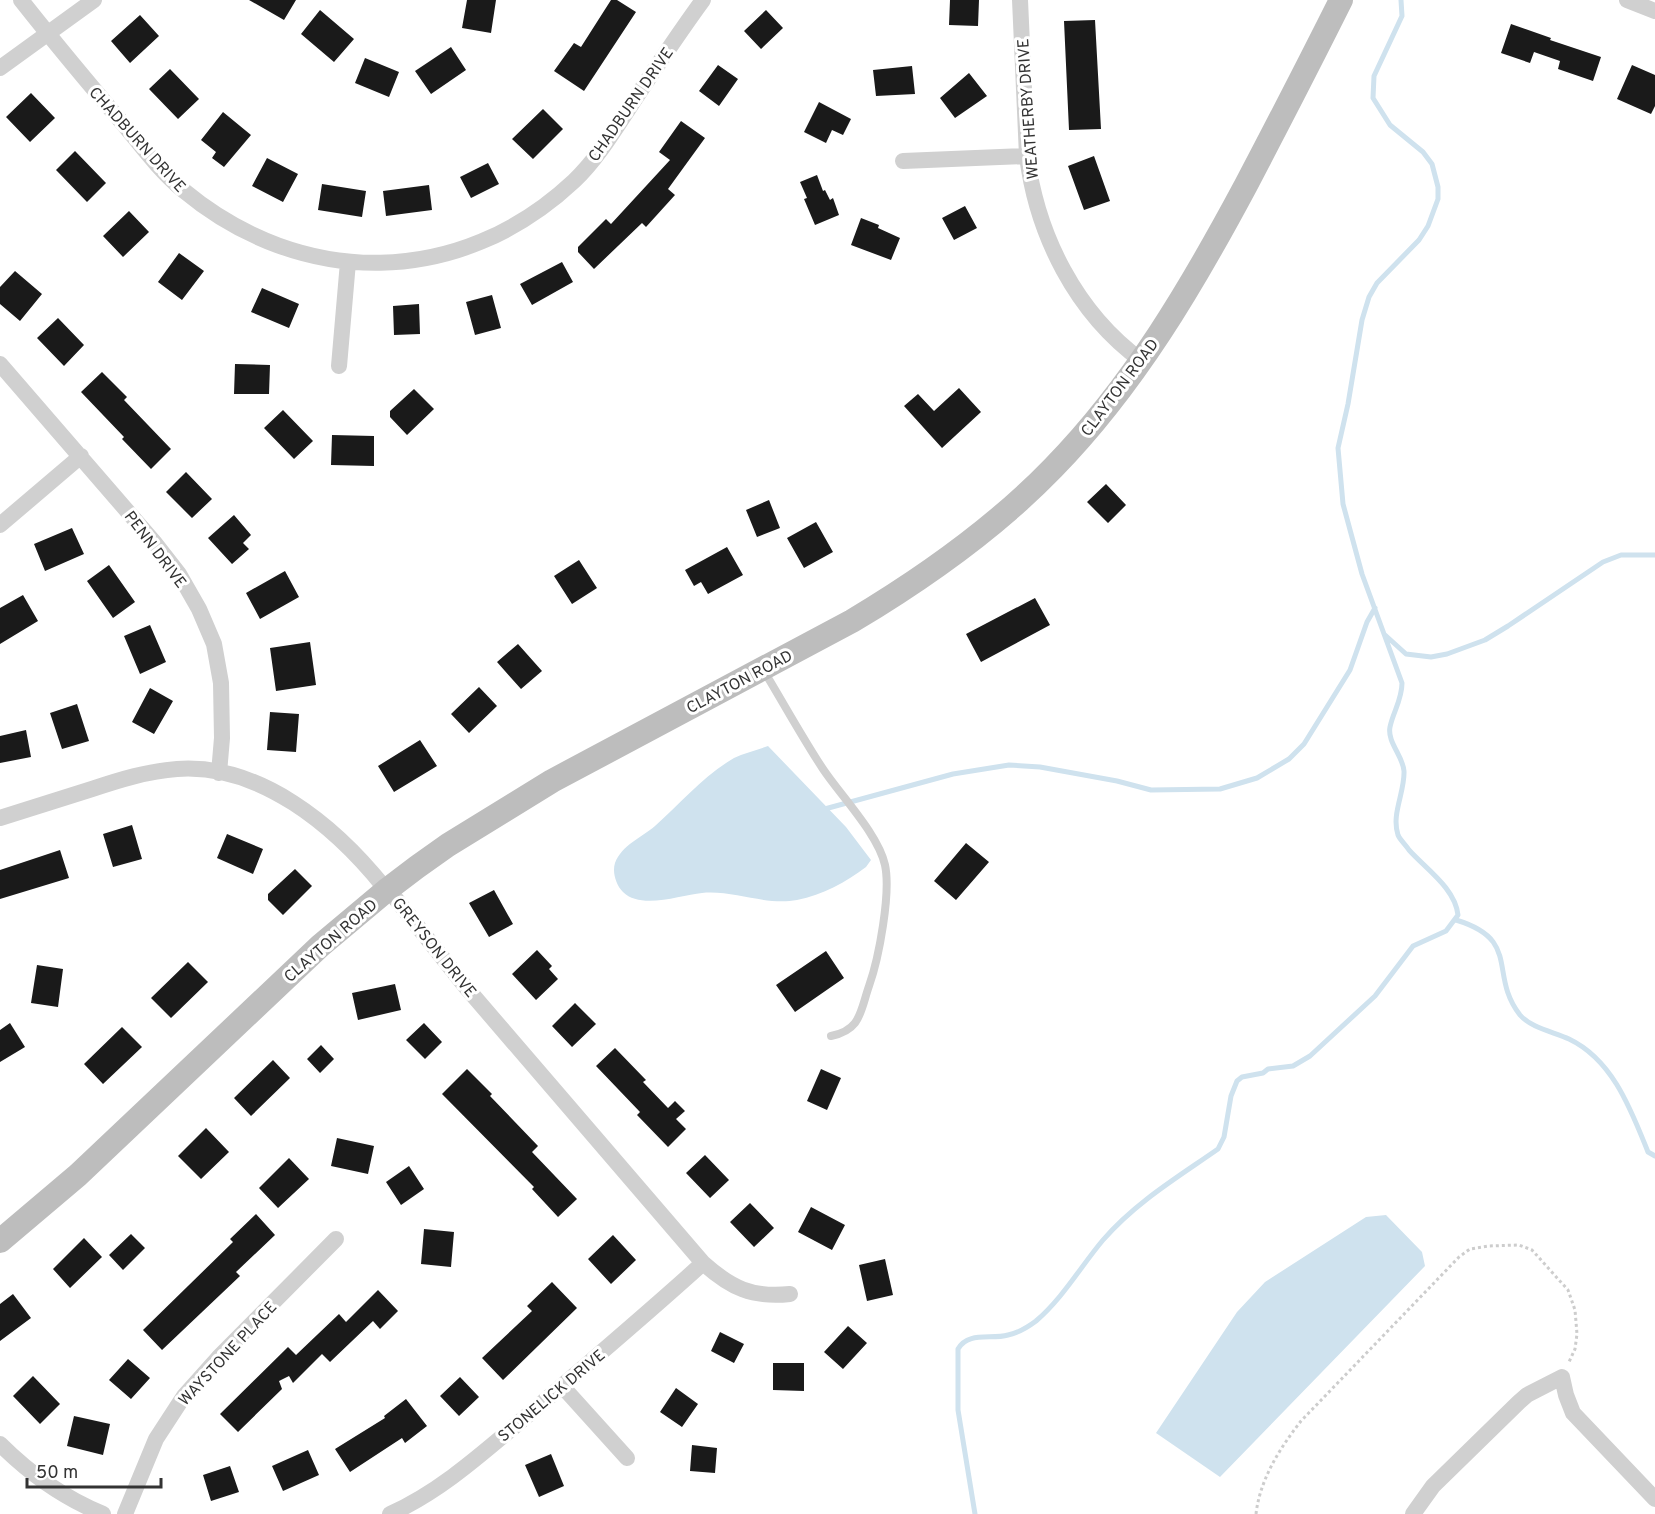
<svg xmlns="http://www.w3.org/2000/svg" width="1655" height="1514" font-family="Overpass,sans-serif">
<style>
.water{fill:#cfe2ee}
.lines{fill:none;stroke-linecap:round;stroke-linejoin:round}
.stream{stroke:#cfe2ee;stroke-width:5}
.building{fill:#1a1a1a}
.path{stroke:#cdcdcd;stroke-width:3;stroke-dasharray:3 3;stroke-linecap:butt}
.lane{stroke:#d0d0d0;stroke-width:8}
.street{stroke:#d0d0d0;stroke-width:16}
.secondary{stroke:#bdbdbd;stroke-width:24}
.labels{text-anchor:middle;stroke-width:6;stroke-linejoin:round;paint-order:stroke}
.street-label{font-size:16px;fill:#333;stroke:#fff}
</style>
<rect width="100%" height="100%" fill="#fff"/>
<path class="water" d="M768,746L846,827L871,860L866,867C846,882 823,895 797,900C766,906 734,890 702,893C681,895 641,910 623,892C616,885 612,872 615,863C622,845 641,838 655,826C681,803 703,776 734,758C744,753 757,750 768,746Z
M1386,1215L1422,1252L1425,1266L1220,1477L1156,1433L1237,1312L1265,1282L1366,1217Z"/>
<g class="lines">
<path class="stream" d="M1385,635L1406,654L1431,657L1447,654L1485,640L1508,626L1603,562L1621,555H1655
M821,810L953,774L1009,765L1040,767L1117,781L1151,790L1220,789L1257,778L1289,759L1304,744L1350,670L1367,622L1375,608
M1456,920C1522,940 1488,974 1520,1015C1531,1028 1554,1032 1569,1039C1613,1060 1631,1110 1648,1152L1655,1156
M975,1514L958,1410V1349C968,1331 991,1340 1008,1335C1018,1333 1028,1327 1036,1321C1063,1298 1081,1266 1103,1240C1136,1202 1178,1177 1218,1149L1224,1137L1231,1096L1237,1081L1242,1077L1263,1073L1268,1069L1293,1066L1310,1056L1375,996L1413,946L1446,931L1458,915C1455,888 1426,869 1409,850C1406,845 1400,840 1398,835C1391,814 1405,792 1404,771C1403,756 1387,742 1390,727C1393,712 1402,700 1402,683L1362,574L1343,504L1338,448L1348,404L1362,320L1369,297L1377,283L1419,240L1428,226L1438,199V187L1432,164L1423,152L1390,125L1373,98L1374,76L1402,16L1401,0"/>
</g>
<path class="building" d="M249,0H296L284,20Z
M467,0H496L491,33L462,28Z
M611,0H617L636,12L584,91L554,71L574,43L581,47Z
M950,0H979L978,26L949,25Z
M320,10L354,39L334,62L301,34Z
M766,10L783,28L761,49L744,31Z
M140,15L159,36L130,63L111,41Z
M1095,20L1101,129L1069,130L1064,21Z
M1511,24L1551,38L1550,40L1601,57L1593,81L1558,69L1560,61L1534,52L1530,63L1501,53Z
M451,47L466,70L431,94L415,71Z
M365,58L399,72L389,97L355,83Z
M718,65L738,79L719,106L699,91Z
M1632,65L1655,75V106L1651,114L1617,99Z
M912,66L915,94L876,96L873,70Z
M170,69L199,99L178,119L149,89Z
M969,73L987,96L955,118L940,98Z
M31,93L55,118L30,142L6,117Z
M819,102L851,119L843,135L832,130L826,143L804,132Z
M543,109L563,129L533,159L512,139Z
M223,112L251,135L224,167L212,158L216,152L201,140Z
M681,121L705,138L668,189L675,195L646,227L642,223L594,269L578,252V247L606,219L611,224L670,160L659,152Z
M75,151L106,183L87,202L56,170Z
M1094,156L1110,201L1084,210L1068,166Z
M267,158L298,174L283,202L252,186Z
M488,163L499,184L471,198L460,177Z
M817,175L823,191L825,190L830,200L833,198L839,215L815,225L804,199L807,198L800,182Z
M322,184L366,191L362,217L318,210Z
M429,185L432,210L386,216L383,191Z
M965,206L977,228L954,240L942,218Z
M129,211L149,232L123,257L103,236Z
M861,218L879,225L878,228L900,238L891,260L851,245Z
M179,253L204,271L182,300L158,282Z
M562,262L573,282L532,305L520,284Z
M15,271L42,294L20,321L0,304V287Z
M262,288L299,304L289,328L251,312Z
M492,295L501,328L475,335L466,302Z
M419,304L420,334L394,335L393,306Z
M58,318L84,345L64,366L37,338Z
M235,364L270,365L269,394H234Z
M102,372L127,397L124,400L171,449L151,469L122,439L124,437L81,392Z
M959,388L981,412L942,448L904,406L918,394L934,411Z
M414,389L434,409L407,435L390,417V411Z
M283,410L313,441L294,459L264,428Z
M332,435L374,436V466L331,465Z
M186,472L212,499L192,518L166,492Z
M1106,484L1126,505L1108,523L1087,502Z
M769,500L780,528L757,537L746,510Z
M234,515L251,535L243,543L249,549L232,564L208,538Z
M816,522L833,552L804,568L787,538Z
M72,528L84,554L45,571L34,544Z
M727,547L743,575L708,594L701,582L694,586L685,570Z
M579,560L597,588L572,604L554,576Z
M109,565L135,602L113,618L87,581Z
M285,571L299,597L260,619L246,593Z
M23,595L38,621L0,644V608Z
M1035,598L1050,625L981,662L966,634Z
M150,625L166,662L140,674L124,636Z
M310,642L316,685L276,691L270,648Z
M518,644L542,671L521,689L497,662Z
M479,687L497,706L469,733L451,714Z
M150,688L173,701L154,734L132,722Z
M77,704L89,741L62,749L50,713Z
M270,712L299,714L296,752L267,750Z
M26,730L31,757L0,763V736Z
M420,740L437,766L394,792L378,766Z
M132,825L142,859L113,867L103,834Z
M227,834L263,849L253,874L217,858Z
M966,843L989,862L956,900L934,881Z
M60,850L69,878L0,899V870Z
M295,869L312,886L283,915L268,900V894Z
M494,890L513,924L489,937L469,903Z
M537,950L552,966L549,969L558,979L536,1000L512,974Z
M826,951L844,978L795,1012L776,985Z
M188,962L208,982L171,1018L151,998Z
M37,965L63,969L58,1007L31,1003Z
M395,984L401,1010L358,1020L352,993Z
M575,1003L596,1024L572,1047L552,1026Z
M10,1023L25,1047L0,1062V1030Z
M424,1023L442,1042L425,1059L406,1040Z
M122,1027L142,1047L103,1084L84,1064Z
M321,1045L334,1059L320,1073L307,1059Z
M615,1048L646,1080L643,1082L668,1108L675,1101L685,1111L676,1119L686,1129L668,1147L637,1115L640,1112L596,1066Z
M273,1060L290,1078L251,1116L234,1098Z
M467,1069L492,1094L490,1096L538,1146L532,1152L577,1199L558,1217L532,1189L534,1187L442,1094Z
M821,1069L841,1078L827,1110L807,1101Z
M206,1128L229,1152L201,1179L178,1156Z
M337,1138L374,1146L368,1174L331,1166Z
M705,1155L729,1180L710,1198L686,1173Z
M289,1158L309,1179L278,1208L259,1188Z
M409,1166L424,1189L401,1205L386,1182Z
M750,1203L774,1228L754,1247L730,1222Z
M811,1207L845,1225L832,1250L798,1232Z
M256,1214L275,1235L236,1272L240,1276L162,1350L143,1330L233,1242L230,1239Z
M424,1229L454,1232L451,1267L421,1264Z
M131,1234L145,1248L123,1270L109,1255Z
M613,1235L636,1260L611,1284L588,1259Z
M84,1238L102,1257L70,1288L53,1269Z
M885,1259L893,1295L867,1301L859,1265Z
M552,1282L577,1308L503,1380L482,1358L532,1311L527,1306Z
M378,1290L398,1311L380,1329L373,1321L330,1362L322,1354L293,1383L289,1376L279,1381L282,1389L238,1432L220,1414L288,1347L296,1355L339,1314L346,1322Z
M13,1294L31,1318L0,1341V1304Z
M848,1326L867,1343L843,1369L824,1352Z
M720,1332L744,1344L734,1363L711,1351Z
M128,1359L150,1378L131,1399L109,1380Z
M773,1363H804V1391L773,1390Z
M33,1376L60,1404L40,1424L13,1396Z
M460,1377L479,1397L459,1416L440,1396Z
M676,1388L698,1404L682,1427L660,1412Z
M406,1399L427,1426L405,1443L402,1438L350,1472L335,1449L385,1418L384,1416Z
M74,1416L110,1424L103,1455L67,1446Z
M692,1445L717,1448L715,1473L690,1471Z
M308,1450L319,1475L283,1491L272,1466Z
M551,1454L564,1486L539,1497L525,1465Z
M230,1466L239,1492L211,1501L203,1475Z"/>
<g class="lines">
<path class="path" d="M1256,1514C1260,1479 1280,1448 1301,1421L1459,1257L1470,1249L1489,1246L1519,1245L1532,1250L1568,1290L1575,1310L1577,1334L1575,1349L1569,1362"/>
<path class="lane" d="M764,671C784,704 802,737 823,769C841,796 878,834 885,865C891,893 879,958 869,986C860,1012 861,1030 831,1036"/>
<path class="street" d="M21,0C55,43 90,85 125,126C143,148 161,172 183,190C302,289 460,288 574,181C597,159 614,131 631,105C655,69 678,34 703,0
M1020,0L1027,156C1037,235 1076,313 1142,361
M1627,0L1655,11
M0,68L94,0
M903,161L1027,156
M0,364L154,542L179,574L199,609L214,644L221,683L222,738L219,773
M339,366L348,262
M0,525L81,456
M0,818C31,808 61,799 92,789C119,780 148,771 177,769C260,763 335,826 384,887L388,889L465,986L703,1263C731,1288 752,1298 790,1294
M562,1386L627,1458
M0,1444C29,1473 64,1498 103,1514
M125,1514L156,1439L184,1396L218,1358L336,1239
M390,1514C444,1490 489,1447 534,1410C591,1361 648,1313 703,1263
M1413,1514L1433,1486L1519,1402L1527,1395L1562,1377L1566,1395L1573,1413L1655,1499"/>
<path class="secondary" d="M0,1241L78,1175L320,946L388,889L417,867L448,845L552,781L852,621C924,578 994,529 1053,468C1134,385 1192,286 1246,185C1278,124 1310,62 1341,0"/>
</g>
<g class="labels">
<g class="street-label">
<text transform="translate(630 104) rotate(-55)" y="6">CHADBURN DRIVE</text>
<text transform="translate(1027 109) rotate(-94)" y="6">WEATHERBY DRIVE</text>
<text transform="translate(138 139) rotate(48)" y="6">CHADBURN DRIVE</text>
<text transform="translate(1119 387) rotate(-53)" y="6">CLAYTON ROAD</text>
<text transform="translate(156 549) rotate(53)" y="6">PENN DRIVE</text>
<text transform="translate(739 681) rotate(-28)" y="6">CLAYTON ROAD</text>
<text transform="translate(330 940) rotate(-41)" y="6">CLAYTON ROAD</text>
<text transform="translate(435 947) rotate(51)" y="6">GREYSON DRIVE</text>
<text transform="translate(227 1353) rotate(-47)" y="6">WAYSTONE PLACE</text>
<text transform="translate(551 1395) rotate(-40)" y="6">STONELICK DRIVE</text>
</g>
</g>
<path d="M27 1478v9h134v-9" fill="none" stroke="#333333" stroke-width="3"/>
<text x="36" y="1478" font-size="18" fill="#333333" stroke="#ffffff" stroke-width="4.5" paint-order="stroke">50 m</text>
</svg>
